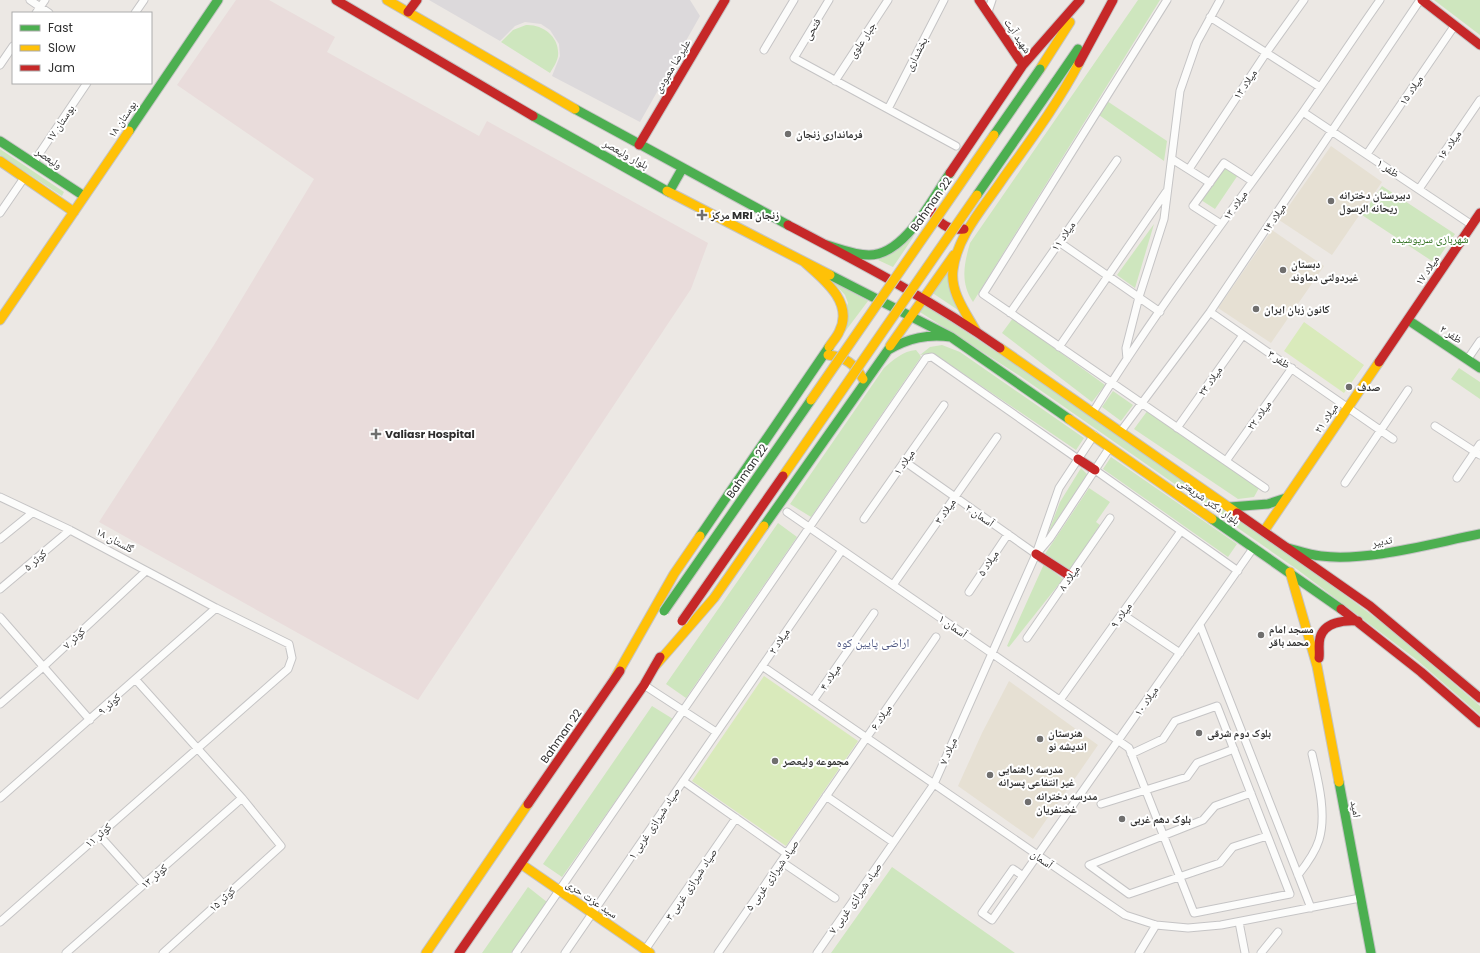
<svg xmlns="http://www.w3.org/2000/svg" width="1480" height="953" font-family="Poppins,'Noto Naskh Arabic',sans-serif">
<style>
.industrial{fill:#dcd9db}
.education{fill:#e6e0d3}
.medical{fill:#e9dcdb}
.green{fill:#cee6be}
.pitch{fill:#d9eabb}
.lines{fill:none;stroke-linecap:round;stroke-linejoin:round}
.street-casing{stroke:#c5c4c5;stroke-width:9}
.fast-casing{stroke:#c5c4c5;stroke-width:11}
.slow-casing{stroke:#c5c4c5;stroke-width:11}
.jam-casing{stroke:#c5c4c5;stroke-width:11}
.street{stroke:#fcfcfb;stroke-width:7}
.fast{stroke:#4caf50;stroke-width:9}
.slow{stroke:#ffc107;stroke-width:9}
.jam{stroke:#c62828;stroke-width:9}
.fast-bridge-casing{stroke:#c6c5c4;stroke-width:11;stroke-linecap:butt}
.slow-bridge-casing{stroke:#c6c5c4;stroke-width:11;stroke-linecap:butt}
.jam-bridge-casing{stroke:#c6c5c4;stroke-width:11;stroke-linecap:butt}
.fast-bridge{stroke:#4caf50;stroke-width:9}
.slow-bridge{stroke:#ffc107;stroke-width:9}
.jam-bridge{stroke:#c62828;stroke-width:9}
.poi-dot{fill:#706f6e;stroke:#fff;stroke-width:1.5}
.labels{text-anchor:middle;stroke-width:4;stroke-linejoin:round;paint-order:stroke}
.street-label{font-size:11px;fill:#2e2e2e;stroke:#fff}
.poi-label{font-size:11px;font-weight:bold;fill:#2e2e2e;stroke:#fff;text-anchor:start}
.park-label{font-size:11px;fill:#2c6e1b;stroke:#fff}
.neighbourhood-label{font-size:12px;fill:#4d5680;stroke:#fff}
</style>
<rect width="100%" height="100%" fill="#ece8e4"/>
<path class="industrial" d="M429,0H690L700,16L640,122L552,76L560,56L559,44L550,30L541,24L525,22L515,26L500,41Z"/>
<path class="education" d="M1331,146L1382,182L1332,255L1279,220Z
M1272,230L1324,266L1271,343L1218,308Z
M1009,681L1098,745L1033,839L958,786L982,733Z"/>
<path class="medical" d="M236,0H269L335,37L327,52L479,136L487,121L708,243L691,289L418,700L99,522L214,345L314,179L177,85Z"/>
<path class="green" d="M1138,0H1160L973,302C960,283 964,264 970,243Z
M1434,0H1480V35Z
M526,25C543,24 560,37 558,56C557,62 553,68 550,73L501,42L513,30Z
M1107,101L1167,141L1164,161L1099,115Z
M0,149L64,192L62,196L0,155Z
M1224,166L1238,175L1215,209L1201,200Z
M1382,186L1455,234L1435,263L1362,215Z
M1154,224L1135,288L1117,275Z
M914,236L893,267L878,260Z
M953,258L958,310L931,292Z
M833,282L868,301L832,349L848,303L845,295Z
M925,305L1022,369L1325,580L1393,631L1480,706V715L1417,660L1298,570L1020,376L920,312Z
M1013,318L1105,385L1092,402L1002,333Z
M942,345L960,352L1084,438L1076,450L933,353L920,355L921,357L811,517L790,504L884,368C893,360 903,351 916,350L920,355L930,347Z
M1459,368L1480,382V399L1451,379Z
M1113,391L1133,405L1121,421L1102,407Z
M1148,410L1259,488L1254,497L1238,499L1134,429Z
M1111,457L1237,544L1228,557L1103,469Z
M1081,468L1088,475L1048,533L1060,502Z
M1089,488L1110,502L1096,522L1100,525L1069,571L1045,554Z
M778,523L797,537L686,698L666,684Z
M1044,564L1063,579L1009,647L1007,646Z
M652,706L673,719L562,877L543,864Z
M892,867L1015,953H831Z
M528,887L547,902L511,953H482Z"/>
<path class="pitch" d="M1304,322L1364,365L1344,393L1284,351Z
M764,676L858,741L786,846L692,781Z"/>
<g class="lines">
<g class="street-casing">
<path id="street" d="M30,0L49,13
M829,0L794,58L956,146
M1167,0L983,294L1265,488
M988,12L992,0
M36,13L45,0
M135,13L144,0
M1210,17L1320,87
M764,50L794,0
M0,65L13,46
M835,81L888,0
M888,109L944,0
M1303,112L1472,225
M1367,154L1455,25
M1172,159L1210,183
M33,163L87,83
M1189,169L1266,53L1304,0
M1419,189L1480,100
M0,213L24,178
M1221,224L1193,206L1224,163L1252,181
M1059,242L1160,312
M1210,312L1393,439
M1010,313L1117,160
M1059,347L1166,192
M1127,359L1126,348L1139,297L1164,219L1180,91L1197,42L1220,0
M1467,360L1480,341
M1093,412C1157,308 1232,211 1303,112C1329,75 1354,37 1380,0
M1435,426L1480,455
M1177,428L1243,335
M1121,431L1210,312L1420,0
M904,461L1036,554
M1226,461L1292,368
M1095,470L1238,571
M1457,478L1480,444
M1345,483L1408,390
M0,497L70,530L216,608L289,644L292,658L288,669L0,922
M787,512L1129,748L1194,913L1290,894L1217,706L1175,721L1163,739L1131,754
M864,519L944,405
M0,539L32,513
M1039,551L1050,538L1110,447
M893,585L997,437
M0,589L70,530
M969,592L1008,534
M1122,614L1180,653
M0,617L90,720
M1200,625L1311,908
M1027,638L1110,518
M762,666L1125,915L1156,925L1188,928L1221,925L1360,898
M136,680L242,798L281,846L163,953
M644,685L716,732
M1060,700L1181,531
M813,701L874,613
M0,704L43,667L146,571
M683,781L787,854
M1251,793L1215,806L1203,820L1089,865L1129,894L1220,863L1233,847L1267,836
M826,796L893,842
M0,798L216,608
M1101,804L1187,777L1197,763L1234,749
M99,835L144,885
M782,862L835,898
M1298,875C1306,865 1315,853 1319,840C1327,814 1318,780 1312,754
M1023,876L1013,869L982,913L992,920L1254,547
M1239,922L1245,953
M645,950L736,818
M66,953L242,798
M516,953L926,358L932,357L1078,459
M565,953L842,550
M718,953L936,637
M817,953L934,784L1036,554L1059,488L1094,435
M1139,953L1156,925
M1261,953L1278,932"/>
</g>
<g class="fast-casing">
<path id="fast" d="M1056,81L1078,49
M575,109L788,225
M533,116L667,191
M129,131L218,0
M0,141L84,196
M669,192L682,169
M827,245C840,249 855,255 869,255C905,255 931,200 950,173
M830,275L951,337L1069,419
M1408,320L1480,368
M1230,507L1268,504L1286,498
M1212,519L1341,609
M764,526L888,350C909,338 927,334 951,337
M700,536L829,347
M1288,548C1299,551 1310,555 1321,556C1367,562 1433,543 1480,534
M1339,782L1371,953"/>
</g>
<g class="slow-casing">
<path id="slow" d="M387,0L575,109
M1040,69L1070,22
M0,161L74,212
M667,191L830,275
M803,261C822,278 855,302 839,332C837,337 832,342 829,347
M0,320L129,131
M976,331C966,313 950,292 953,270C957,236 984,207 1002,180C1029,142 1057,105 1079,63
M890,346L954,255
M1000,348L1237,513
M828,355C845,357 855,364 863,379
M1069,419L1212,519
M1264,531L1379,362
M1290,572L1317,666L1339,782
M655,666L714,598L764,526
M615,678L674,574L700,536
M521,864L650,953
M426,953L528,804"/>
</g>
<g class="jam-casing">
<path id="jam" d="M336,0L533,116
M979,0L1023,65
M1422,0L1480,45
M408,12L417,0
M1079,63L1113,0
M639,145L725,0
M950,173L1023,65L1080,0
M931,208C937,223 948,231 964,229
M788,225C860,263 933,301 1000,348
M1379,362L1480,213
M1078,459L1095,470
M1237,513L1370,606L1480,698
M1036,554L1070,576
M1341,609L1421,672L1480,723
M1319,658C1320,652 1318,645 1320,638C1324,622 1344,620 1358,621
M528,804L620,671
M459,953L644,685L660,657"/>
</g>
<use href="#street" class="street"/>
<use href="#fast" class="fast"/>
<use href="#slow" class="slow"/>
<use href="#jam" class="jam"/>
<g class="fast-bridge-casing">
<path id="fast-bridge" d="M994,135L1040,69
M977,195L1056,81
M664,611L811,400"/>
</g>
<g class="slow-bridge-casing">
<path id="slow-bridge" d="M811,400L994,135
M783,476L977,195"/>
</g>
<g class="jam-bridge-casing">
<path id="jam-bridge" d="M682,621L783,476"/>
</g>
<use href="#fast-bridge" class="fast-bridge"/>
<use href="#slow-bridge" class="slow-bridge"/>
<use href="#jam-bridge" class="jam-bridge"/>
</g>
<g class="poi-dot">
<circle cx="788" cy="134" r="4"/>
<circle cx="1331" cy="201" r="4"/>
<path d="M700 209h4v4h4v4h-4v4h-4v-4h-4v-4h4z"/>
<circle cx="1283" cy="270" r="4"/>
<circle cx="1256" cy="309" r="4"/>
<circle cx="1349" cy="387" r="4"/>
<path d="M374 428h4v4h4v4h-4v4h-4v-4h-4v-4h4z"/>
<circle cx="1261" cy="635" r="4"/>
<circle cx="1199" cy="733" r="4"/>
<circle cx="1040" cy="739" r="4"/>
<circle cx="775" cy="761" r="4"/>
<circle cx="990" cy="775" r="4"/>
<circle cx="1028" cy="802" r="4"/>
<circle cx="1122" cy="819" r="4"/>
</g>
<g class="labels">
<g class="street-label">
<text transform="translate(812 29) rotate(-59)" y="4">فتحی</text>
<text transform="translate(1018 36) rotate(56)" y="4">شهید آیت</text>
<text transform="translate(862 40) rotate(-57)" y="4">جبار علوی</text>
<text transform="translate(916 54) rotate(-63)" y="4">بخشداری</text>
<text transform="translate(672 66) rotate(-59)" y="4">علیرضا معبودی</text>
<text transform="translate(1245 84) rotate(-56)" y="4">میلاد ۱۲</text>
<text transform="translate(1411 90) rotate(-56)" y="4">میلاد ۱۵</text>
<text transform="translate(122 119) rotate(-56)" y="4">بوستان ۱۸</text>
<text transform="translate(60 123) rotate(-56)" y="4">بوستان ۱۷</text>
<text transform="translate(1449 145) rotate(-55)" y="4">میلاد ۱۶</text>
<text transform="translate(626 154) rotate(29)" y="4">بلوار ولیعصر</text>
<text transform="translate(49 158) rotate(34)" y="4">ولیعصر</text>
<text transform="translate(1388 168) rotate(34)" y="4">ظفر ۱</text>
<text transform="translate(931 204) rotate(-55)" y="4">Bahman 22</text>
<text transform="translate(1235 205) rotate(-54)" y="4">میلاد ۱۳</text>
<text transform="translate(1274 218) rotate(-56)" y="4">میلاد ۱۴</text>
<text transform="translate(1063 236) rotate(-55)" y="4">میلاد ۱۱</text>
<text transform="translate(1427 270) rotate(-56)" y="4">میلاد ۱۷</text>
<text transform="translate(1451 334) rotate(34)" y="4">ظفر ۲</text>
<text transform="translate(1279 359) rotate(34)" y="4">ظفر ۳</text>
<text transform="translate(1210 381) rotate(-55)" y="4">میلاد ۲۳</text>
<text transform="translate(1259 415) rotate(-54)" y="4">میلاد ۲۲</text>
<text transform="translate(1326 418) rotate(-56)" y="4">میلاد ۲۱</text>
<text transform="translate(904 462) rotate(-55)" y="4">میلاد ۱</text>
<text transform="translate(747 471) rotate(-55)" y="4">Bahman 22</text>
<text transform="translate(1209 501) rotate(35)" y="4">بلوار دکتر شریعتی</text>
<text transform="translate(945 511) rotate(-55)" y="4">میلاد ۳</text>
<text transform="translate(980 515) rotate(35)" y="4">آسمان ۲</text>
<text transform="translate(115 540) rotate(28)" y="4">گلستان ۱۸</text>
<text transform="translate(1382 541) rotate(-10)" y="4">تدبیر</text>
<text transform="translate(35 560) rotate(-41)" y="4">کوثر ۵</text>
<text transform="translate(988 563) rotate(-56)" y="4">میلاد ۵</text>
<text transform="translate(1069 578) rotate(-55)" y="4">میلاد ۸</text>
<text transform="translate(1121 615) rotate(-54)" y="4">میلاد ۹</text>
<text transform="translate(953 626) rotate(35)" y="4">آسمان ۱</text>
<text transform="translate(74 638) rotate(-43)" y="4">کوثر ۷</text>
<text transform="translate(779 641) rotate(-56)" y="4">میلاد ۲</text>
<text transform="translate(830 677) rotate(-56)" y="4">میلاد ۴</text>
<text transform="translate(1146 701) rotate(-55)" y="4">میلاد ۱۰</text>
<text transform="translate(109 704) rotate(-41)" y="4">کوثر ۹</text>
<text transform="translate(881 717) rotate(-55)" y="4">میلاد ۶</text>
<text transform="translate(561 736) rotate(-55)" y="4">Bahman 22</text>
<text transform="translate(948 751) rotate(-66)" y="4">میلاد ۷</text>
<text transform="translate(1356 809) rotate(80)" y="4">امید</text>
<text transform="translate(654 823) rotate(-56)" y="4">صیاد شیرازی غربی ۱</text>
<text transform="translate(98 835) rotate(-41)" y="4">کوثر ۱۱</text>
<text transform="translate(1042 859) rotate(35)" y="4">آسمان</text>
<text transform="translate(772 875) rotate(-55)" y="4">صیاد شیرازی غربی ۵</text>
<text transform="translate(154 876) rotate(-41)" y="4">کوثر ۱۳</text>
<text transform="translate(691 884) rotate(-56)" y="4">صیاد شیرازی غربی ۳</text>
<text transform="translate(855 898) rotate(-55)" y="4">صیاد شیرازی غربی ۷</text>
<text transform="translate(222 899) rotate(-42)" y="4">۱۵ کوثر</text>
<text transform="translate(592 899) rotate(34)" y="4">سید عزت حری</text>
</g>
<g class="poi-label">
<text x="796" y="138">فرمانداری زنجان</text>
<text x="1339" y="199">دبیرستان دخترانه<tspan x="1339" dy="13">ریحانه الرسول</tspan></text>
<text x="711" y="219">مرکز MRI زنجان</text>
<text x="1291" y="268">دبستان<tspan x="1291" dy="13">غیردولتی دماوند</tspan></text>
<text x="1264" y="313">کانون زبان ایران</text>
<text x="1357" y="391">صدف</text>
<text x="385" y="438">Valiasr Hospital</text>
<text x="1269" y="633">مسجد امام<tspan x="1269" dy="13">محمد باقر</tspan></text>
<text x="1048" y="737">هنرستان<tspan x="1048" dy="13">اندیشه نو</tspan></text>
<text x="1207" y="737">بلوک دوم شرقی</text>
<text x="783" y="765">مجموعه ولیعصر</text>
<text x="998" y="773">مدرسه راهنمایی<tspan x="998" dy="13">غیر انتفاعی پسرانه</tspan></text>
<text x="1036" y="800">مدرسه دخترانه<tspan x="1036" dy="13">غضنفریان</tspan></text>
<text x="1130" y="823">بلوک دهم غربی</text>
</g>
<g class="park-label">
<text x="1430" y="243">شهربازی سرپوشیده</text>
</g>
<g class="neighbourhood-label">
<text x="873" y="647">اراضی پایین کوه</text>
</g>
</g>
<rect x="12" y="12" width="140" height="72" fill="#ffffff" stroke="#ababab"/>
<rect x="20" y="25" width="20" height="6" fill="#4caf50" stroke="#ababab"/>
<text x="48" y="32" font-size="12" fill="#2e2e2e">Fast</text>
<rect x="20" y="45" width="20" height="6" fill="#ffc107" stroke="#ababab"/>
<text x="48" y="52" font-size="12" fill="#2e2e2e">Slow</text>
<rect x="20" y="65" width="20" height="6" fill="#c62828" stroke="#ababab"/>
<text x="48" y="72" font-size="12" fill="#2e2e2e">Jam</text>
</svg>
